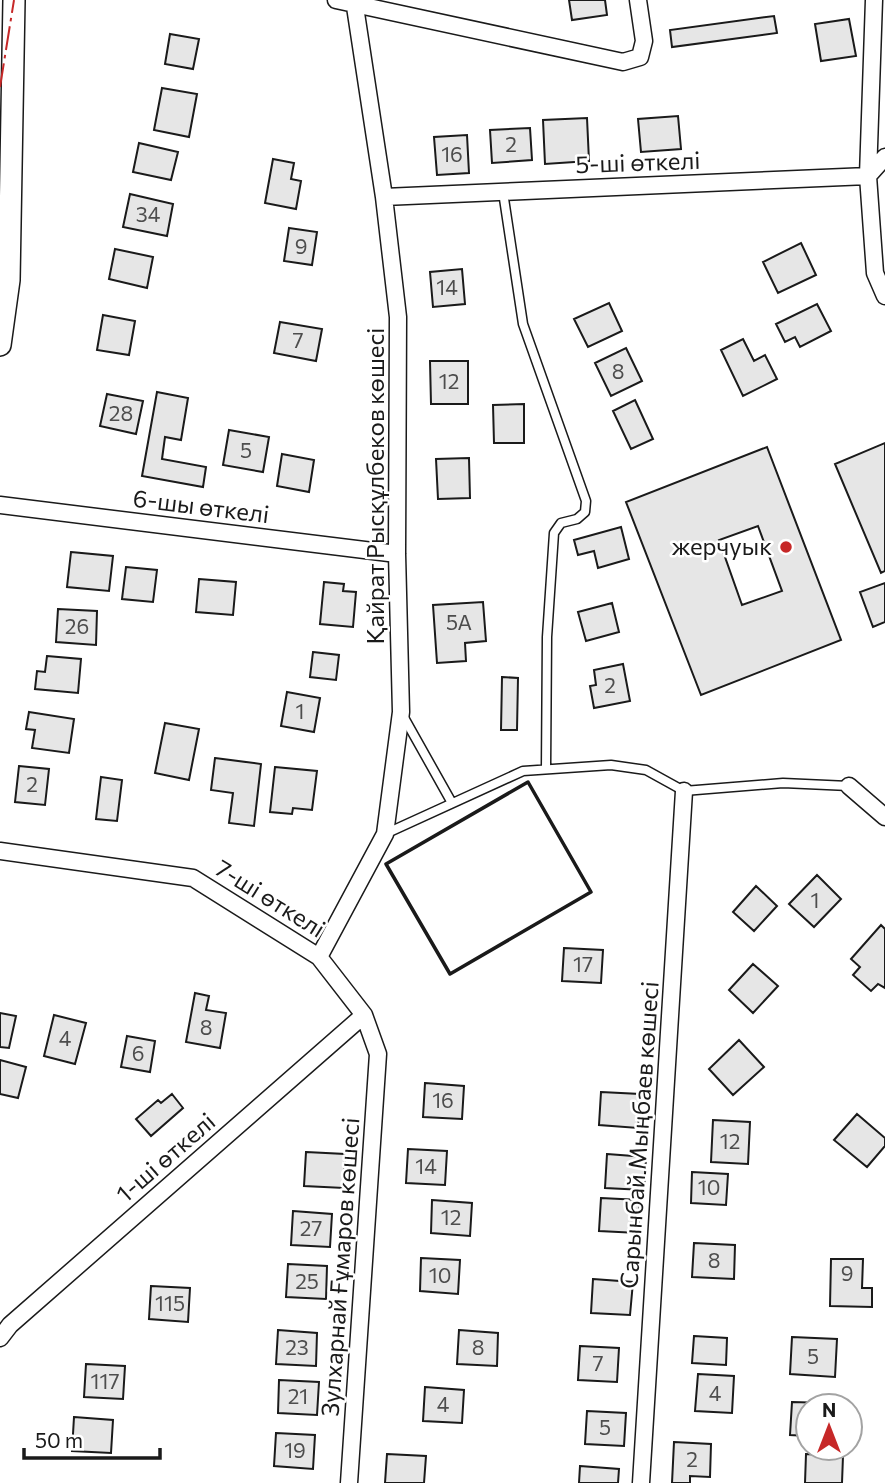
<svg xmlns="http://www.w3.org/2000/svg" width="885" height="1483" font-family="Commissioner,sans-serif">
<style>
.building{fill:#e6e6e6;stroke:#1a1a1a;stroke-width:2;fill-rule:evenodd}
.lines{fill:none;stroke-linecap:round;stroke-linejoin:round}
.service-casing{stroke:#1a1a1a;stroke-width:11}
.minor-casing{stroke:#1a1a1a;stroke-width:19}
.tertiary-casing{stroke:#1a1a1a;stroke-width:24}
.service{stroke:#fff;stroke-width:8}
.minor{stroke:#fff;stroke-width:16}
.tertiary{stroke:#fff;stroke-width:21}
.wall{stroke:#1a1a1a;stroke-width:3.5}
.power{stroke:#c62828;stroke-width:2;stroke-dasharray:24 5 3.5 5;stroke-linecap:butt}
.poi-dot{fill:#c62828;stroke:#fff;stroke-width:2.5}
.labels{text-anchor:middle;stroke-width:5;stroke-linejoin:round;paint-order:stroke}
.number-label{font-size:21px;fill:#4d4d4d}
.street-label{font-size:24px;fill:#1a1a1a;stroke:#fff}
.poi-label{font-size:24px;fill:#1a1a1a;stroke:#fff;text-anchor:end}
</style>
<rect width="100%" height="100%" fill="#fff"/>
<path class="building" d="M569,0H605L607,15L572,20Z
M774,16L777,33L672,47L670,30Z
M849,19L856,56L821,61L815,24Z
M170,34L199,39L193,69L165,64Z
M162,88L197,94L189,137L154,130Z
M678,116L681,149L641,152L638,119Z
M587,118L589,161L545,164L543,120Z
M530,128L532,160L492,163L490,130Z
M467,135L469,173L437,175L434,137Z
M139,143L178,152L171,180L133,172Z
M273,159L294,163L291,179L301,181L296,209L265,203Z
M130,194L173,204L167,236L123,227Z
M289,228L317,232L312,265L284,261Z
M801,243L816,275L778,293L763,262Z
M115,249L153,257L147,288L109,279Z
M462,269L465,304L433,307L430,272Z
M609,303L622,331L588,347L574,319Z
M817,304L831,331L800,347L795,337L785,342L776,324Z
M103,315L135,321L129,355L97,350Z
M280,322L322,329L316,361L274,353Z
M743,339L754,361L765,355L777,379L743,396L721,350Z
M626,348L642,381L611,396L595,363Z
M430,361H468V404H431Z
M157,392L188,398L181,440L165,437L162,459L206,467L203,487L142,476Z
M107,394L143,401L136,434L100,426Z
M635,400L653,439L631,449L613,411Z
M524,404V443H494L493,405Z
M229,430L269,437L263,472L223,465Z
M885,443V571L881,573L835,464Z
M767,447L841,640L701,695L626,502ZM758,526L782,591L742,605L719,540Z
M282,454L314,460L309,492L277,486Z
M469,458L470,498L438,499L436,459Z
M621,527L629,559L598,568L594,551L578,555L574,540Z
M71,552L113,556L109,591L67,587Z
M126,567L157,570L153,602L122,599Z
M199,579L236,582L233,615L196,612Z
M324,582L344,584L343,591L356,592L353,627L320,624Z
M885,583V622L873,627L860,592Z
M483,602L486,641L465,643L466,661L437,663L433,605Z
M612,603L619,632L586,641L578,612Z
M58,609L97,611L96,645L56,642Z
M313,652L339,655L336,680L310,677Z
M47,656L81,659L78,693L35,689L37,671L45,672Z
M623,664L630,701L594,708L590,686L596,685L594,670Z
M502,677L518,678L517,730H501Z
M287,692L320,698L314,732L281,726Z
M29,712L74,719L69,753L32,748L35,730L26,729Z
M165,723L199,729L189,780L155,773Z
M215,758L261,764L254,826L229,823L233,793L211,790Z
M19,766L49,769L45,805L15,802Z
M275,767L317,771L312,810L293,808L292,814L270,812Z
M101,777L122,780L117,821L96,819Z
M817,875L841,899L814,927L789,904Z
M756,886L777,906L754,931L733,912Z
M881,925L885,929V988L878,984L871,991L853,975L860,967L851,959Z
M564,948L603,950L601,983L562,981Z
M753,964L778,986L753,1013L729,990Z
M195,993L209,996L206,1010L226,1013L220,1048L186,1042Z
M0,1013L16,1016L9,1048L0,1047Z
M54,1015L86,1023L75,1064L44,1056Z
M127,1036L155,1041L150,1072L121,1067Z
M739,1040L764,1067L733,1095L709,1069Z
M0,1060L26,1067L18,1098L0,1094Z
M425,1083L464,1086L462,1119L423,1117Z
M601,1092L640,1094L638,1128L599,1125Z
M172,1094L183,1108L151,1136L136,1119L158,1100L161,1103Z
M857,1114L885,1138V1146L867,1167L834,1140Z
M713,1120L750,1122L748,1164L711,1162Z
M408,1149L447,1151L445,1185L406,1183Z
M306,1152L345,1154L344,1188L304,1186Z
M607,1154L646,1157L644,1190L605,1188Z
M692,1172L728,1174L726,1205L691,1203Z
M601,1198L640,1200L638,1233L599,1231Z
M432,1200L472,1203L470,1236L431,1233Z
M293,1211L332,1214L330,1247L291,1245Z
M694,1243L735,1245L734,1279L692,1277Z
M421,1258L460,1260L458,1294L420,1291Z
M831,1259H863L862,1288H872V1307L830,1306Z
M288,1264L327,1266L326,1299L286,1297Z
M593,1279L633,1282L630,1315L591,1313Z
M151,1286L190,1288L188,1322L149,1319Z
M278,1330L317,1333L316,1366L276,1364Z
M459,1330L498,1333L497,1366L457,1364Z
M694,1336L727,1338L726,1365L692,1363Z
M792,1337L837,1339L835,1377L790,1374Z
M580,1346L619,1348L617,1382L578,1380Z
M86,1364L125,1366L123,1399L84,1397Z
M698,1374L734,1376L732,1413L695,1411Z
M279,1380L319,1382L317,1415L278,1413Z
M425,1387L464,1390L462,1423L423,1421Z
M792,1402L827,1403V1406H808V1436L790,1435Z
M587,1411L626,1413L624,1446L585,1444Z
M74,1417L113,1420L111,1453L72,1451Z
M276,1433L315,1435L313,1469L274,1466Z
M674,1442L711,1444L710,1477L690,1476V1483H672Z
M387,1454L426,1456L424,1483H385Z
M806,1454L843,1456L842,1483H805Z
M580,1466L619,1469L618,1483H579Z"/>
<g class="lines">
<g class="service-casing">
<path id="service" d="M503,192L523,324L586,501L585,512L577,519L561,523L554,533L547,637L546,769
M402,714L452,803
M385,834L523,771L611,765L646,770L684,791L783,783L849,786"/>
</g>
<g class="minor-casing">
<path id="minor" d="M336,0L623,62L640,57L644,41L638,0
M874,0L868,176L875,273L885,296
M384,197L868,176L885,157
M0,505L397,554
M849,786L885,817
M0,851L193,878L319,957L364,1015L378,1054L349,1483
M319,957L385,834L401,712L397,554L398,317L384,197L354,0
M0,1338L10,1325L364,1015
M641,1483L684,791"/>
</g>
<g class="tertiary-casing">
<path id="tertiary" d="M0,345L9,280L14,0"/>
</g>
<use href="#service" class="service"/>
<use href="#minor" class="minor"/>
<use href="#tertiary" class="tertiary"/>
<path class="wall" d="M528,782L591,892L450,974L386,864Z"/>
<path class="power" d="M0,87L14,0"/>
</g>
<circle class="poi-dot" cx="786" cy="547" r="7"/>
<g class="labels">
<g class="number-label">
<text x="511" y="152">2</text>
<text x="452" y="162">16</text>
<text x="148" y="222">34</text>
<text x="301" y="254">9</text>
<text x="447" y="295">14</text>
<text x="298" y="348">7</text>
<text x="618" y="379">8</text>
<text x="449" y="389">12</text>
<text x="121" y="421">28</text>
<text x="246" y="458">5</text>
<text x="459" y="630">5А</text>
<text x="77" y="634">26</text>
<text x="610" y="693">2</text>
<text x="300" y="719">1</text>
<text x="32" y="792">2</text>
<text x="815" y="908">1</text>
<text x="583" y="972">17</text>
<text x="206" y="1035">8</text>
<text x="65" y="1046">4</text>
<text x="138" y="1061">6</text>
<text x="443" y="1108">16</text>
<text x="730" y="1149">12</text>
<text x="426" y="1174">14</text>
<text x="709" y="1195">10</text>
<text x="451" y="1225">12</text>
<text x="311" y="1236">27</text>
<text x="714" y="1268">8</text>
<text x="847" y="1281">9</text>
<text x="440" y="1283">10</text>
<text x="307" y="1289">25</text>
<text x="170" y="1311">115</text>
<text x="297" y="1355">23</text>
<text x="478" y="1355">8</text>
<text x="813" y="1364">5</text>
<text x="598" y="1371">7</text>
<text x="105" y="1389">117</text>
<text x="715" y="1401">4</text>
<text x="298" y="1404">21</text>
<text x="443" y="1412">4</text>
<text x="605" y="1435">5</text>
<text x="295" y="1458">19</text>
<text x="692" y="1467">2</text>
</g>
<g class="street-label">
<text transform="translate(638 163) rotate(-2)" y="8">5-ші өткелі</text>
<text transform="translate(376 486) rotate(-90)" y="8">Қайрат Рысқұлбеков көшесі</text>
<text transform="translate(201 507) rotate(7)" y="8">6-шы өткелі</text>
<text transform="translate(270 899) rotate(32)" y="8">7-ші өткелі</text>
<text transform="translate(640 1135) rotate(-86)" y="8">Сарынбай Мыңбаев көшесі</text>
<text transform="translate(166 1158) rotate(-41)" y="8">1-ші өткелі</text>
<text transform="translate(341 1267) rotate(-86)" y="8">Зулхарнай Ғұмаров көшесі</text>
</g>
<g class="poi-label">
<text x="772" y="555">жерчуык</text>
</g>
</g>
<g transform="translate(829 1427)"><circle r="33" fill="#ffffff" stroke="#a3a3a3" stroke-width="2"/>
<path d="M0-5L12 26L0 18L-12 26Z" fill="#c62828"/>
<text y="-10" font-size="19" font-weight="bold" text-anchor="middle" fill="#1a1a1a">N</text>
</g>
<path d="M24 1448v10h136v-10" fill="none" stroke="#1a1a1a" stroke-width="3.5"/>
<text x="35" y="1448" font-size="21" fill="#1a1a1a" stroke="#ffffff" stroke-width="5" paint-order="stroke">50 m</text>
</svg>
